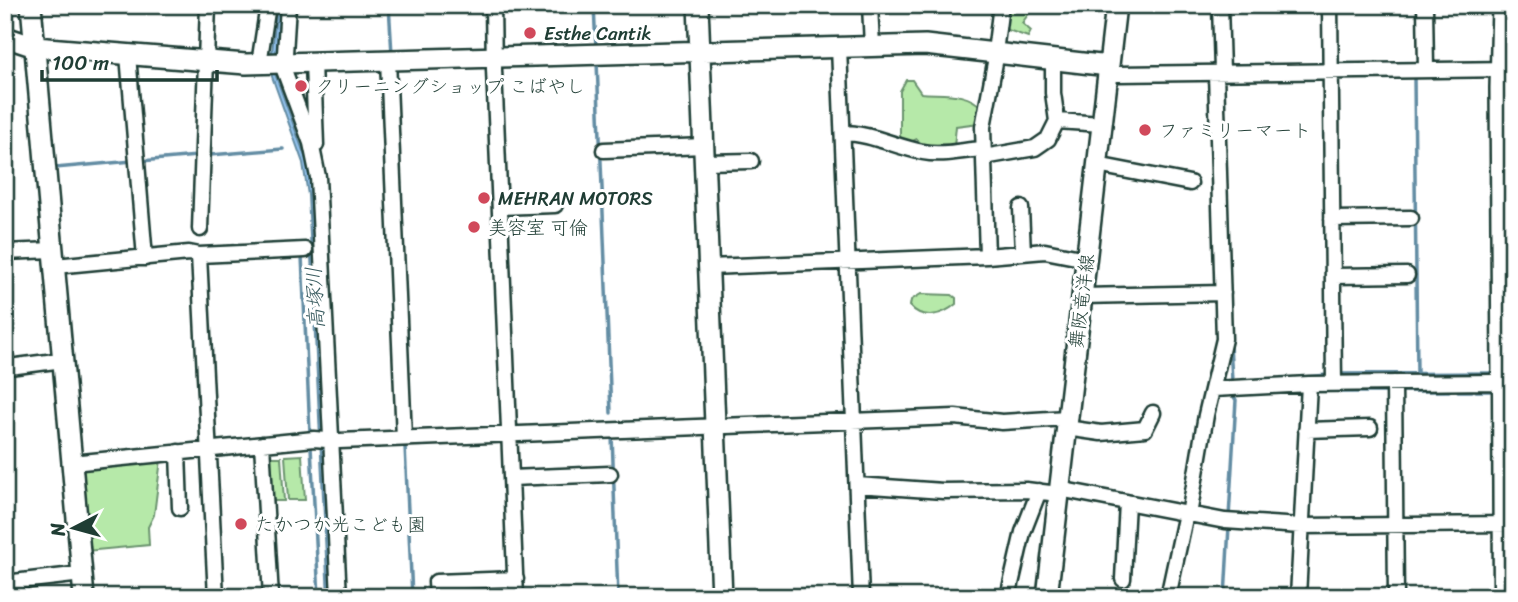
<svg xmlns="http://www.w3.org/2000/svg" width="1518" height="602" font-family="Sriracha,'Klee One',sans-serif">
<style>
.green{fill:#b6e9a9;stroke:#6a936e;stroke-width:2}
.water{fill:#92c2ee;stroke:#648da4;stroke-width:2}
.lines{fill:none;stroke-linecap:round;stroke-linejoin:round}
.stream{stroke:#648da4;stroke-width:3.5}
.street-casing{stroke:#1f3d34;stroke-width:19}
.secondary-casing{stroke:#1f3d34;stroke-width:24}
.street{stroke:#fff;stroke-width:14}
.secondary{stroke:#fff;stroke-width:19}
.poi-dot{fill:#d1495b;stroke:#fff;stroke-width:2.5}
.labels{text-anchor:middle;stroke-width:6;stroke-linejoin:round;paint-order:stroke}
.poi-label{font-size:19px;fill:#1f3d34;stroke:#fff;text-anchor:start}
.street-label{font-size:19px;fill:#1f3d34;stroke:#fff}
.water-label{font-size:21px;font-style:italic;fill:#3c5e62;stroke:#fff}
</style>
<rect width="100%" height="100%" fill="#fff"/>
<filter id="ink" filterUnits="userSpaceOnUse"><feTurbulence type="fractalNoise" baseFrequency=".0143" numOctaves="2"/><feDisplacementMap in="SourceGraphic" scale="14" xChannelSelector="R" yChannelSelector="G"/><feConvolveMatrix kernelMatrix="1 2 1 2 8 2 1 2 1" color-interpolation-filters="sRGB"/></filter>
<g filter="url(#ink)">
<path class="green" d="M1006,5H1035L1022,23L1031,31L1028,37L1005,29Z
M906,80H912L921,93C942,95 967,91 982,108L979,123L956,126L954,147H923L917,139L910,142L900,141V91Z
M921,294L952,295L956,298V304C943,315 923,321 910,306L911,300Z
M302,455L305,500H288L285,456Z
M270,457H281L284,501H272Z
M161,459L154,515L148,527L149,545L86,551L79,472L83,467Z"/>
<path class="water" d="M277,5H283L274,71L307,162L312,194L332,597H328L308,195L303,163L270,71Z"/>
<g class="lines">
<path class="stream" d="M389,5L392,54
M594,5L596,48
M597,62L611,413
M1414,76L1417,374
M210,155L283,149
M141,161L197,156
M55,168L133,161
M249,245H261
M209,248L245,246
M302,256L310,433
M1230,344L1232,381
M1339,374L1494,373
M1304,377L1328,375
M1399,391H1449
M1458,391H1472
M1476,391H1492
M1341,392H1391
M612,435L618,597
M405,446L412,597
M311,447L319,597
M1229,517L1236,400L1231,392
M1225,597L1229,526"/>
<g class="street-casing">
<path id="street" d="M288,5L284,70L311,143L318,177L339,597
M493,5L494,69L516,597
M870,5L872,46
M1220,5L1222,71
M1330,5L1334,383
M1425,5L1426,70
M839,47L861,597
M995,52L1001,5
M128,55L145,258
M388,60L404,438
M313,62L316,145
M259,64L268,5
M1109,70L1117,74L1513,69
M1057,121L1102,124
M843,133C870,133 896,147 923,152C943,156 963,150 983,149
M604,150L704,146
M984,157L1035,148L1048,139L1057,121L1053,93V59
M705,162L751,161
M1097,165L1190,183
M500,207L555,205
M1021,208L1023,253
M1332,219L1411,218
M200,229L208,5
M5,252L53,250
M987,256L983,127L997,52
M55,266L189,253L199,255
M709,267L987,256L1045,251L1086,259
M1333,276L1407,275
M1082,296L1223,293
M9,367L63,360
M1394,383L1396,597
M1500,384L1501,597
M1213,389L1309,384L1494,382L1513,387
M1066,428L1101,433L1145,429L1153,413
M1306,430L1370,428
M262,444L271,597
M178,452L180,508
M72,463L314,439L339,441L955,417L1002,422L1067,418
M511,478L610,474
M857,485L943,491L1026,490L1058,494
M1059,489L1225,521L1301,526L1513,524
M1123,579L1127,502
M5,583L82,574
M216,597L199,255L305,250
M437,597L436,582L516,579
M1008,597L1023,532L1039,491
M1168,597L1185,518L1190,509L1206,415L1224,339L1216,73
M1298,597L1309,384"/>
</g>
<g class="secondary-casing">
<path id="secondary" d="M31,5L84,597
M698,5L722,597
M5,37L35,47L246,64L925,45L1100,65L1109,70
M1500,384L1502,371L1500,88L1502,5
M1047,597L1116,5"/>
</g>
<use href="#street" class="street"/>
<use href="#secondary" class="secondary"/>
</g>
</g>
<g class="poi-dot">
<circle cx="530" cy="33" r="7"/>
<circle cx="301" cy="86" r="7"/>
<circle cx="1145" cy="130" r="7"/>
<circle cx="484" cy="198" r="7"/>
<circle cx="474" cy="227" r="7"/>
<circle cx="241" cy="524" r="7"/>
</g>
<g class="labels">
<g class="poi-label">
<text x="544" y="40">Esthe Cantik</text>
<text x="315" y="93">クリーニングショップ こばやし</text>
<text x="1159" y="137">ファミリーマート</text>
<text x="498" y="205">MEHRAN MOTORS</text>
<text x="488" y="234">美容室 可倫</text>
<text x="255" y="531">たかつか光こども園</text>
</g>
<g class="street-label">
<text transform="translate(1081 301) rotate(-83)" y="7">舞阪竜洋線</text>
</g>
<g class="water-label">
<text transform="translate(315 298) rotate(-93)" y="7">高塚川</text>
</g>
</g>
<rect width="1518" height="602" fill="none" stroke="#fff" stroke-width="28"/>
<rect x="14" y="14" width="1490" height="574" fill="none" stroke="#1f3d34" stroke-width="2.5" filter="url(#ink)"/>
<g transform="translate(74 528) rotate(264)" stroke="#ffffff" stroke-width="5" paint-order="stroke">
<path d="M0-5L12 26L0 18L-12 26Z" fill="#1f3d34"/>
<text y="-10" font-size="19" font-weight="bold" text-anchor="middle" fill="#1f3d34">N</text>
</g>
<path d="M42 70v10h175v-10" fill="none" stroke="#1f3d34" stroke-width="3.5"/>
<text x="52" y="70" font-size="21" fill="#1f3d34" stroke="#ffffff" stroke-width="5" paint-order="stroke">100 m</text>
</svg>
